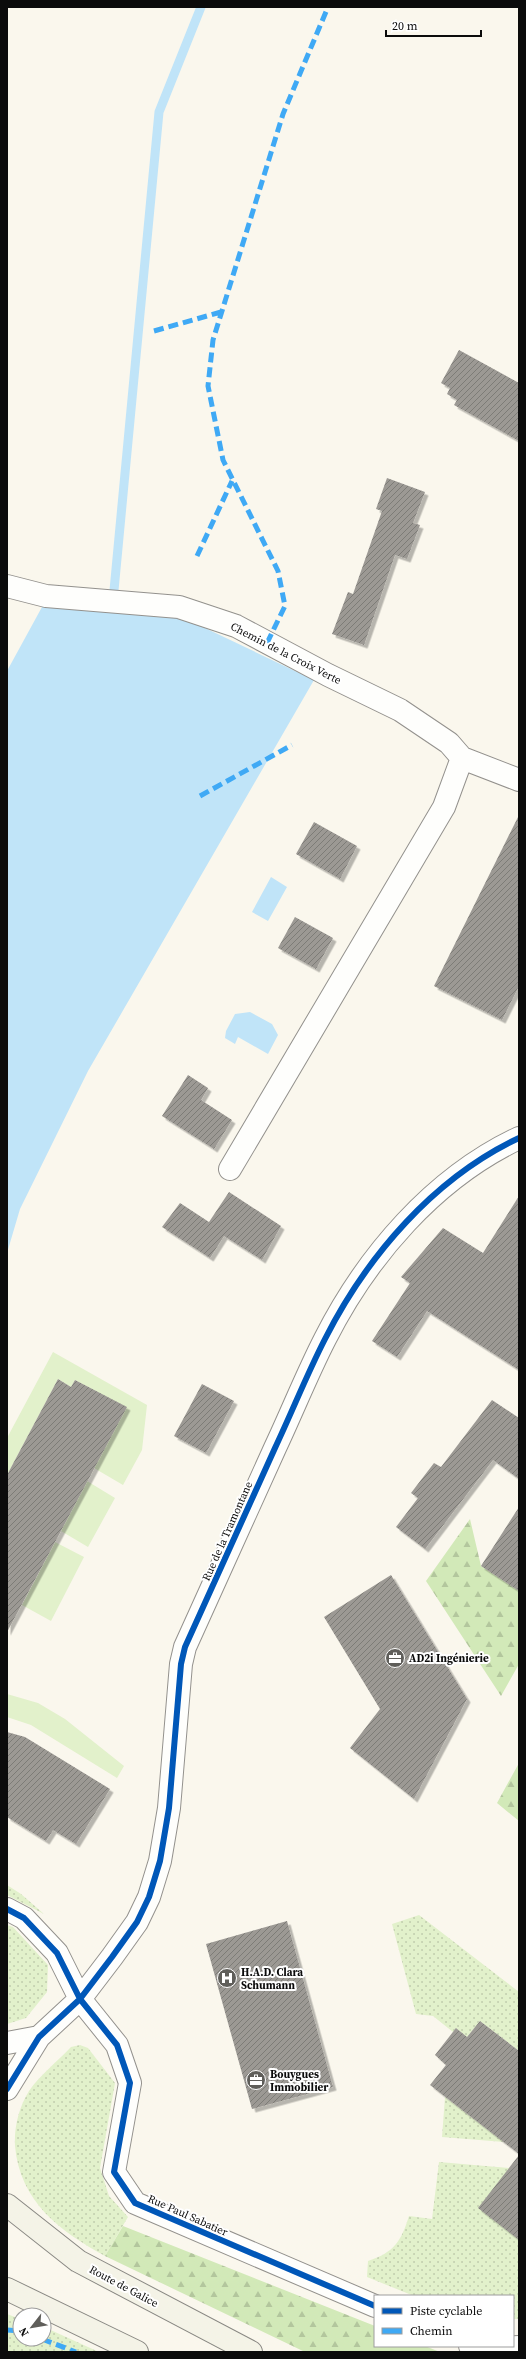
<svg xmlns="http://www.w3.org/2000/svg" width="526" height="2359" font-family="'Source Serif 4',serif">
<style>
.grass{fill:url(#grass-dots)}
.forest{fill:url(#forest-firs)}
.garden{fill:#e2f1cb}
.water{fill:#c0e4f8}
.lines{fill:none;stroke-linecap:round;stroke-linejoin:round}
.stream{stroke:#c0e4f8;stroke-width:9}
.building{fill:url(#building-hatch);filter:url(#shadow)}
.street-casing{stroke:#93918d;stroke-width:24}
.secondary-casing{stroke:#898883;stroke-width:24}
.street{stroke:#fefefc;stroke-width:22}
.secondary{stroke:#f4f3e7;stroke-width:22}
.quiet{stroke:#3fa9f5;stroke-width:5;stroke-dasharray:10 5;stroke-linecap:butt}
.cycleway-casing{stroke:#fff;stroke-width:8}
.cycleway{stroke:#0057b8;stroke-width:6}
.labels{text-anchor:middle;stroke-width:4;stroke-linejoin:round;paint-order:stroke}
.street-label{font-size:11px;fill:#0b0b0b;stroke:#fff}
.poi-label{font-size:11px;font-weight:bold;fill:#0b0b0b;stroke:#fff;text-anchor:start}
</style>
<defs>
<pattern id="grass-dots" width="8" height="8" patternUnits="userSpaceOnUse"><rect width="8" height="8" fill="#e2f1cb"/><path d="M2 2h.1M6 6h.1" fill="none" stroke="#c1cdad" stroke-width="1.8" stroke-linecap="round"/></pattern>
<pattern id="forest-firs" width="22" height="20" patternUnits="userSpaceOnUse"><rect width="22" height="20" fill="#d2e9b8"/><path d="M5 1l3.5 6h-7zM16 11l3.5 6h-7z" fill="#b3c69d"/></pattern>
<pattern id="building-hatch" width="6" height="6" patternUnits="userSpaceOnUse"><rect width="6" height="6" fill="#9c9994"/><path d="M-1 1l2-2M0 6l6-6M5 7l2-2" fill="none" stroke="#7d7b77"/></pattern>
<filter id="shadow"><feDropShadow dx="3.5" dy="3.5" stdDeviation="0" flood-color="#0004"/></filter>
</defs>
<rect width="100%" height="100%" fill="#faf7ed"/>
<path class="grass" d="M7,1885L21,1894L44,1914L7,1895Z
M419,1915L519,1992V2051L480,2021L467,2037L456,2028L453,2032L433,2016L416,2014L392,1924Z
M7,1925L13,1927L48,1965L47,1992L26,2018L7,2024Z
M80,2045L88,2048L115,2083L100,2168L109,2196L128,2217L105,2256C60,2231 20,2202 15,2146C14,2127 19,2107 29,2091C40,2075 58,2061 71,2047Z
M445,2097L504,2142L442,2137Z
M439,2162L509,2168L519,2240V2319H513V2296H414L367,2277L368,2261C395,2252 401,2241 409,2216L432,2219Z
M7,2314L20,2319V2339H44V2327L99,2352H7Z"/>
<path class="forest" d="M470,1519L481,1566L519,1591V1664L501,1696L426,1581Z
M519,1763V1821L497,1803Z
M123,2226L375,2326V2346H425L440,2352H305L105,2256Z"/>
<path class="garden" d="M53,1352L147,1405L142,1450L123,1485L94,1468L126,1407L75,1380L71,1387L58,1379L7,1475V1438Z
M87,1481L115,1498L88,1547L61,1531Z
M55,1542L84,1557L51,1621L22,1605Z
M7,1694L38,1703L65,1719L124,1766L117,1778L31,1725L7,1717Z"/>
<path class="water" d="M42,607L184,618L314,680L88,1071L20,1209L7,1253V671Z
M271,877L287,887L268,921L252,912Z
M250,1012L272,1024L278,1035L268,1054L238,1037L235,1044L225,1038L226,1031L235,1014Z"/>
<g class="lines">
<path class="stream" d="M113,601L159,112L201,7"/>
</g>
<path class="building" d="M459,350L519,383V441L454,405L457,400L447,394L450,388L441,383Z
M387,478L425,492L413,523L420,525L407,559L395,555L364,645L332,634L348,592L353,594L382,511L376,509Z
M519,815V986L502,1020L434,986Z
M314,822L357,846L340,879L296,854Z
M295,917L333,938L316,969L278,948Z
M188,1075L208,1088L201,1100L232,1120L214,1149L162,1116Z
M229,1192L281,1226L262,1260L224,1236L210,1258L162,1227L180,1203L209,1222Z
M519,1196V1370L427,1311L397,1357L372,1341L410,1283L401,1277L443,1228L483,1253Z
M58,1379L71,1387L75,1380L127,1407L7,1632V1475Z
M202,1384L234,1401L206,1453L174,1436Z
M492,1400L519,1418V1479L493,1460L425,1549L396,1527L418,1498L411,1493L434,1463L441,1467Z
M519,1507V1591L481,1566Z
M391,1575L467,1699L414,1799L350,1748L380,1709L324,1617Z
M7,1732L25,1737L110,1789L76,1844L53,1830L46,1841L7,1817Z
M287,1921L333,2087L252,2109L206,1944Z
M480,2021L519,2051V2154L430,2085L446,2065L435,2055L456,2028L467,2037Z
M519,2155V2240L478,2208Z"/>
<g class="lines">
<g class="street-casing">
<path id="street" d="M7,586L46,596L179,607L236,626L328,675L400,710L449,743L462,758L519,780
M230,1169L444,807L462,758
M7,1909L24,1918L57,1953L80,1999L117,2045L130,2083L114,2172L135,2203L375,2306
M7,2043L39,2037
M7,2089L39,2037L80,1999L112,1957L137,1922L149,1897L160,1861L169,1808L181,1664L185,1647C215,1581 245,1514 275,1448C292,1412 307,1374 325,1339C367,1256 434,1178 519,1138
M470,2346L478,2349L519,2347"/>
</g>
<g class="secondary-casing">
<path id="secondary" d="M7,2205L78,2261L251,2352
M7,2289L137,2352"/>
</g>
<use href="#street" class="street"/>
<use href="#secondary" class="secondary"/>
<path class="quiet" d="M154,331L221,312
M197,556L232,481
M267,643L285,606L278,571L223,460L208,386L213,340L283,114L328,7
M200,796L292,745
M7,2330L20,2331
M42,2339L76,2352"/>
<g class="cycleway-casing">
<path id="cycleway" d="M7,1909L24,1918L57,1953L80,1999L117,2045L130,2083L114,2172L135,2203L375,2306
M7,2089L39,2037L80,1999L112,1957L137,1922L149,1897L160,1861L169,1808L181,1664L185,1647C215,1581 245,1514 275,1448C292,1412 307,1374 325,1339C367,1256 434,1178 519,1138"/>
</g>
<use href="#cycleway" class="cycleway"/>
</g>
<defs>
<g id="office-disc" transform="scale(1)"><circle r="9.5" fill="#5f5e5a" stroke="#fff"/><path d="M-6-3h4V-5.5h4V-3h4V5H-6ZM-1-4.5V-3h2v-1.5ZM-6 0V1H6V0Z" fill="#fff"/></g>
<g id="hospital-disc" transform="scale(1)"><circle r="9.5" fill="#5f5e5a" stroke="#fff"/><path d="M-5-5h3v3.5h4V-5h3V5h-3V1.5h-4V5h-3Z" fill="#fff"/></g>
</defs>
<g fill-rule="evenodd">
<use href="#office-disc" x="395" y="1658"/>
<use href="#hospital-disc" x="227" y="1978"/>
<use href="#office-disc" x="256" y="2080"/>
</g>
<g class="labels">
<g class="street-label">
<text transform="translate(286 653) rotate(27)" y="4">Chemin de la Croix Verte</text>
<text transform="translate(227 1531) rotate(-66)" y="4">Rue de la Tramontane</text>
<text transform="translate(188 2215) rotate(24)" y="4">Rue Paul Sabatier</text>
<text transform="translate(124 2286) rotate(28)" y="4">Route de Galice</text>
</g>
<g class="poi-label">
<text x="409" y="1662">AD2i Ingénierie</text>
<text x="241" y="1976">H.A.D. Clara<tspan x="241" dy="13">Schumann</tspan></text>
<text x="270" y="2078">Bouygues<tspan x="270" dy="13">Immobilier</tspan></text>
</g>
</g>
<rect width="526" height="2359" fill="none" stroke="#0b0b0b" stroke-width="16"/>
<rect x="374" y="2295" width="140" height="52" fill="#ffffff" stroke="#9d9d9d"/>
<rect x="382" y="2308" width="20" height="6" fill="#0057b8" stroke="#9d9d9d"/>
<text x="410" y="2315" font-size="12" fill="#0b0b0b">Piste cyclable</text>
<rect x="382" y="2328" width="20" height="6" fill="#3fa9f5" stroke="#9d9d9d"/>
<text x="410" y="2335" font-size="12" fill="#0b0b0b">Chemin</text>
<g transform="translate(32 2327) rotate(239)"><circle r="19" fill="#ffffff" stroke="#9d9d9d"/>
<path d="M0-3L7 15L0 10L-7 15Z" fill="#5f5e5a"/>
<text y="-6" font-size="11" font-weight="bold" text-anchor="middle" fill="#0b0b0b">N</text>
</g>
<path d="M386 30v6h95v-6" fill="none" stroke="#0b0b0b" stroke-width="2"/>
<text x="392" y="30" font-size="12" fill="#0b0b0b" stroke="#ffffff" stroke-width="3" paint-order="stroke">20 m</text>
</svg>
